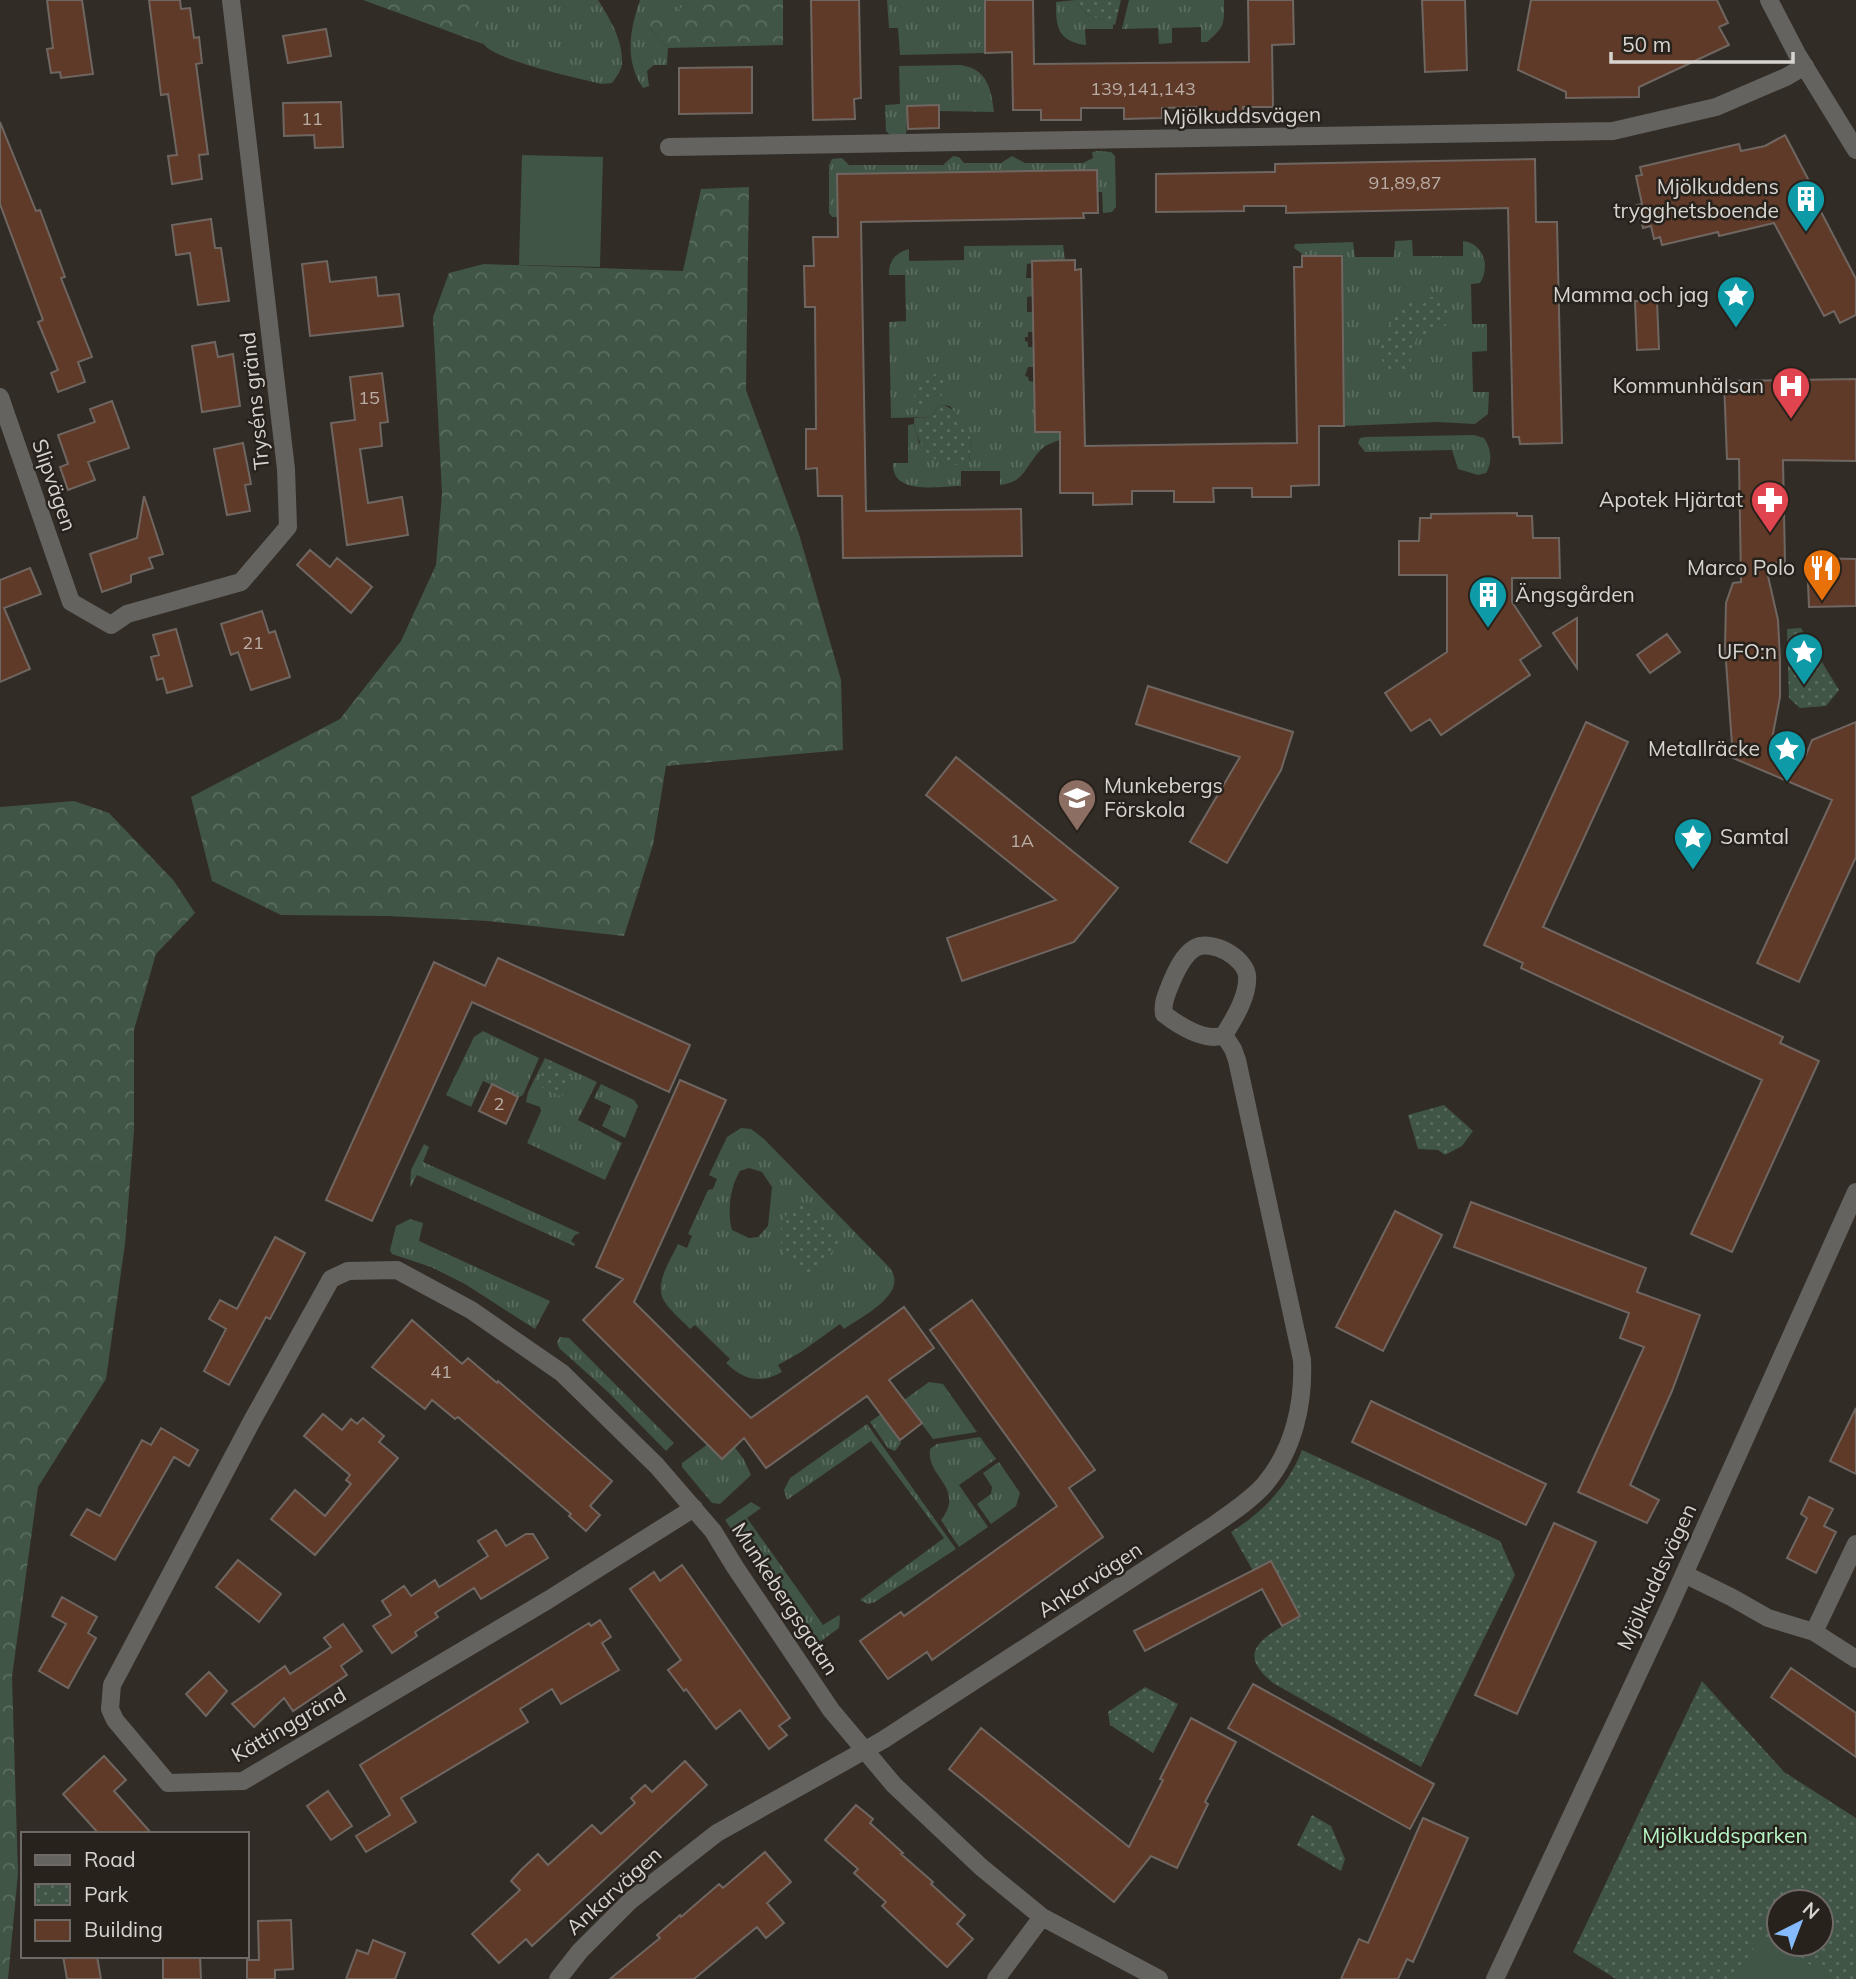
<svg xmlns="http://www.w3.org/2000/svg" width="1856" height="1979" font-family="Mulish,sans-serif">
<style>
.grass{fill:url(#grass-tufts);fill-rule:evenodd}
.forest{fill:url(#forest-crowns)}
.park{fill:url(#park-dots);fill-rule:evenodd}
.garden{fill:#405545}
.building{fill:#603a28;stroke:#6f6661;stroke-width:2}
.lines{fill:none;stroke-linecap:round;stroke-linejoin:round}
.minor{stroke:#65635f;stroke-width:18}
.labels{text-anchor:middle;stroke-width:5;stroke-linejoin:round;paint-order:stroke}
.number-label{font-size:18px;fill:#b9ada5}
.street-label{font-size:21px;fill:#d7d3cf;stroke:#28221c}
.poi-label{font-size:21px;fill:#d7d3cf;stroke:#28221c;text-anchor:end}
.park-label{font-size:21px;fill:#b6f6c6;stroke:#28221c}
</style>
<defs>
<pattern id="grass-tufts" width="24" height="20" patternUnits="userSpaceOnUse" patternTransform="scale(1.75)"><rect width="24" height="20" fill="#405545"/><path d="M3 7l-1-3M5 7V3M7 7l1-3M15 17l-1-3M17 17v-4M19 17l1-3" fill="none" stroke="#5b6d5f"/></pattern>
<pattern id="forest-crowns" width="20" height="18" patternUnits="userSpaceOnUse" patternTransform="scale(1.75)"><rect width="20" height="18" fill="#405545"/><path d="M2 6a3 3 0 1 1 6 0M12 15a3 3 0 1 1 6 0" fill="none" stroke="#5b6d5f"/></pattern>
<pattern id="park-dots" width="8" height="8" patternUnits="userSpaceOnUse" patternTransform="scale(1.75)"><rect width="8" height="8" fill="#405545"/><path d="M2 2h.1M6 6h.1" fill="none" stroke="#5b6d5f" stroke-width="1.8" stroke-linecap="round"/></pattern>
</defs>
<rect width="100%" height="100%" fill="#322c26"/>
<path class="grass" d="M475,0H598C610,19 623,40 622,63C622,70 616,77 612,83L601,84C581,79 491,60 483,43C477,32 475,12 475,0Z
M640,0H690L677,12L649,28L668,48L667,65H654L647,71L649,86L643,88C624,60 630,29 640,0Z
M887,0H985V53L900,55L898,28H889Z
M1076,0L1085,13L1113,24V29H1085L1086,45C1057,41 1056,27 1056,2Z
M1129,0H1224C1224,23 1226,26 1207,42H1201V27L1172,28V43L1159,44L1158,28L1122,29Z
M960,65C988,69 991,89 994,112L939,111L938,105L908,106L906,134L904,136L892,137L886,131L885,105L900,104L899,66Z
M1098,151L1111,152L1115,156L1116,207L1112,212L1103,213L1102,192H1098L1097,170L837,174L838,217H832L829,213V165L832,159L842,158L849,165H943L953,156L959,157L964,163H1001L1012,156L1025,163H1083L1093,158L1092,152Z
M1412,240L1413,256H1463V241C1485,244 1490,268 1480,283L1471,284L1472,324H1487V351L1472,352L1473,392H1489L1488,414L1475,424L1437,422L1344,426L1342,256H1302L1301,253L1294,248L1295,244L1353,242L1355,257H1394L1395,241Z
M1063,245L1065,260L1033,261L1032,263L1027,264L1026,278H1033V296L1027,297V312H1033L1034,332H1028V337H1025V341L1028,342V347H1034V367H1028L1025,376L1028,377L1029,381L1034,382L1035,432H1062L1063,439C1053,442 1044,445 1038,453C1024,469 1024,482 1000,485V471H961V486C941,486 891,496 893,463H908V425L914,424L919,443L969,462L971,437L950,406L940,405L934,412L933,417L891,418L889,322L906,321L905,275H889C888,262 896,252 909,249V261L964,260V246Z
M1474,435L1484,438C1491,448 1493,462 1486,473L1478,475L1458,469L1452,450L1365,452L1358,443L1360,438L1365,437Z
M483,1031L539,1058L523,1095L519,1097L483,1081L471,1107L446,1095L474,1037Z
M545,1058L597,1082L578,1120L622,1143L605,1180L527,1143L541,1111L540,1107L526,1102L528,1092Z
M601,1084L634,1100L638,1106L625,1138L602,1126L611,1106L594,1098Z
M741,1128L751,1129L764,1139L888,1266C912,1292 863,1316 844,1329L840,1324L801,1352L778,1365L782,1372C759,1385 743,1379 726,1363L730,1359L695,1325L690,1329C682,1320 668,1309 663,1299C655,1282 671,1259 678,1244L687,1248L692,1236L688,1234L708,1190L713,1189L717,1179L709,1175L727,1137ZM749,1168L762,1172L772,1187L768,1226L758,1237L749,1238L732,1230C727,1212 730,1187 740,1171Z
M424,1144L429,1147L423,1162L580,1233L575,1235L571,1241L575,1244L574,1246L417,1175L410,1188L411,1170Z
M410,1219L423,1223L419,1241L550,1301L535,1329L465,1284L431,1267L392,1254L390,1250L396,1226Z
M560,1337L569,1338L674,1443L666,1451L608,1392L559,1348L557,1342Z
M929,1382L943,1384L977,1432L933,1439L904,1400Z
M881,1414L900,1440L901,1443L895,1451L888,1448L870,1422Z
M867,1424L956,1549L875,1602L868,1604L860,1600L944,1538L871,1441L787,1500L784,1490L790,1478Z
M980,1437L996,1459L959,1485L988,1527L959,1547L941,1520C966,1487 926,1478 930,1449L937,1444Z
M716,1438L729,1440L743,1458L751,1475L720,1504L712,1503L682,1467V1463Z
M999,1462L1020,1493L1016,1506L991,1524L977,1504L991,1494L992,1487L983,1473Z
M751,1502L761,1508L747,1518L823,1625L839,1615L840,1617L839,1628L814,1646L805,1638L725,1520Z"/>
<path class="forest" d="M363,0H475L483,44Z
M690,0H783V45L668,48L649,28L652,14L676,12Z
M749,187L746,390L799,534L841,680L843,750L666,766L653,845L624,936L488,921L387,916L281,915L212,881L191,797L340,719L401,641L436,565L442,494L433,317L449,273L484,264L683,271L701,189Z
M74,801L109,813L174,881L195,913L156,954L134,1030V1131L125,1244L106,1379L38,1487L12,1677L18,1873L8,1979H0V807Z"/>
<path class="park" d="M1076,0H1121L1115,25L1085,13Z
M1433,297L1445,301L1451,308L1449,323C1438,332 1423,331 1416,341C1411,349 1413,365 1405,371C1402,373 1398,373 1395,372C1364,361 1390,317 1407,305C1415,300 1424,298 1433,297Z
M935,374L948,377C951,393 937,399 925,405L914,402C913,388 924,380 935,374Z
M940,405C952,405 965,421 969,432C973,439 969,454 969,462C938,474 915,448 914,418L933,417L934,412Z
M1801,628L1839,690L1826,706L1800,708L1789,698L1787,629Z
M546,1064L572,1075L562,1097L537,1085Z
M1444,1105L1473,1131L1462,1146L1445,1155L1438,1150L1418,1149L1408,1115Z
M804,1204L826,1223L838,1242L834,1250L810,1273C777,1272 767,1211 804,1204Z
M1302,1450L1500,1541L1515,1575L1421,1767L1273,1683C1230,1649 1271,1634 1300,1616L1271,1562L1253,1571L1231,1532C1263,1512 1288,1486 1302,1450Z
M1702,1681L1784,1772L1856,1818V1979H1616L1573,1952ZM1779,1902H1821V1944H1779Z
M1145,1687L1178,1704L1153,1753L1110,1725L1108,1712Z
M1312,1815L1331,1826L1345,1859L1341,1871L1297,1845Z"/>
<path class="garden" d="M522,155L603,157L600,267L519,265Z
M1762,1935L1833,1979H1734Z"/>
<path class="building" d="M47,0H82L93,74L61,78L60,72L51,73L47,49L53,48Z
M149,0H180L181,9L190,8L194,38L199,37L202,63L196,64L208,154L199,155L202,179L172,184L168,156L177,155L168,94L161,95Z
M811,0H859L861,98L854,99L855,119L813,120Z
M985,0H1033L1034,64L1249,62L1248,0H1293L1294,44L1272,45L1273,107H1243V116H1205L1204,107L1162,108V118L1124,119V108H1081V120H1041V110H1013L1012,52L985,53Z
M1422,0H1465L1467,70L1425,72Z
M1531,0H1717L1728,23L1719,27L1729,45L1639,87V97L1566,98V92L1518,70Z
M326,29L331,56L288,63L283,36Z
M752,67V113L679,114V68Z
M341,102L343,147L315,148L314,135L284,136L283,103Z
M939,105V128L908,129L907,106Z
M0,122L36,211L40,210L65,277L61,278L92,357L78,362L85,382L58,392L51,373L58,370L38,322L43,320L0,204Z
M1785,135L1808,179L1805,181L1856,279V315L1840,323L1834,311L1824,316L1774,223L1719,236L1718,232L1662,245L1660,237L1654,239L1651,226L1643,228L1637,205L1642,204L1636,176L1642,175L1640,167L1739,144L1741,151L1765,146Z
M1535,159L1536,222H1557L1562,443L1520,444L1519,437H1513L1508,208L1286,213V206H1244V211L1156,212V174L1275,172V164Z
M1097,170L1098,213H1083L1084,218L861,222L866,511L1021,509L1022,556L843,558L842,496H818L817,468L806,469V429H816L815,307H805L804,266H814L813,237H838L837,174Z
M211,219L215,248H221L229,301L198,305L190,253L176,255L172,225Z
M1302,256H1342L1344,426H1319V485L1291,486V497H1252V488H1213L1214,502H1174V491H1132V504L1093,505V493H1060V432H1035L1032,261L1075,260V270L1081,269L1085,446L1297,443L1294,267H1302Z
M327,261L330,282L376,277L378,296L399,294L403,326L310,336L302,264Z
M1635,301H1657L1659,349L1637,350Z
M215,342L218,357L233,354L240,406L202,412L192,346Z
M382,373L388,422L380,423L382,446L360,449L368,503L402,497L408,535L347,545L331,423L355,420L350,377Z
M1856,379V461L1783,460L1785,563H1765L1778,620L1780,659V697L1772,739L1806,755L1812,740L1856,722V857L1799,982L1757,963L1832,800L1733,758L1725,648L1726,603L1733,583L1741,582L1739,459H1727L1724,381Z
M112,401L129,448L88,462L95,480L68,490L60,467L68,464L58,435L95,422L90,409Z
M243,443L251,484L245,485L250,511L227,515L214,449Z
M144,496L163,554L149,558L153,568L131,575V582L102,592L90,554L137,538Z
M1517,513V516H1532L1533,538H1559L1560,578H1512V602L1541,646L1520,660L1530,675L1441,735L1430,719L1411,731L1385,693L1447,652V575H1399V541H1419L1420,518H1431V514Z
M310,550L330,567L337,558L372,587L351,613L297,565Z
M1807,558L1856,559V606L1809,607Z
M30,568L41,594L4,608L30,669L0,682V580Z
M262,611L269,633L275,631L290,677L251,690L238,652L231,655L221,624Z
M1577,618V668L1553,633Z
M176,629L192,686L167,693L163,678L157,680L151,657L159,655L153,635Z
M1667,634L1680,652L1650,673L1637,655Z
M1148,686L1293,732L1281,770L1227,863L1190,842L1240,757L1136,724Z
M1586,722L1628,742L1543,927L1783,1037L1780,1043L1819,1061L1732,1252L1691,1234L1762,1080L1521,968L1523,963L1484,945Z
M956,757L1118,888L1074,942L962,981L947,938L1056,900L926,795Z
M498,958L690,1045L669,1092L472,1002L372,1221L326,1200L434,962L485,986Z
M680,1080L726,1100L634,1302L751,1418L904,1307L934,1348L889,1380L922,1423L900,1440L867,1396L766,1468L744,1438L722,1459L583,1320L623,1279L596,1267Z
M492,1084L518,1097L506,1124L479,1111Z
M1471,1202L1646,1268L1637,1292L1700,1315L1672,1391L1630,1485L1659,1500L1647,1523L1578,1492L1644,1347L1620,1338L1629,1313L1454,1247Z
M1395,1211L1442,1235L1383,1351L1336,1327Z
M275,1237L305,1253L270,1319L266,1317L229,1385L204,1371L226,1329L209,1319L220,1300L237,1309Z
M972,1300L1095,1470L1069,1488L1103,1537L932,1660L927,1652L888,1679L860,1641L901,1612L904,1616L1057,1506L930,1330Z
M412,1320L462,1364L468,1358L497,1383L498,1381L612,1481L590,1506L600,1515L586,1531L569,1516L571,1514L458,1417L455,1419L432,1400L425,1409L372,1367Z
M1371,1401L1546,1484L1526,1525L1352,1442Z
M1856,1408V1474L1830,1461Z
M323,1414L342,1430L351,1419L357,1424L363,1418L384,1436L379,1442L398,1458L315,1555L271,1519L295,1490L325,1516L351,1484L346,1480L350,1475L304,1436Z
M161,1428L198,1450L189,1466L174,1457L115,1560L71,1535L87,1509L100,1516L142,1440L151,1445Z
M1809,1497L1833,1509L1824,1526L1836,1532L1816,1573L1787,1558L1807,1518L1801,1514Z
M1554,1523L1596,1542L1517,1714L1475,1695Z
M496,1530L506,1546L526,1534H533L548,1558L481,1599L474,1588L435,1613L438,1617L415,1632L417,1636L392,1653L373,1626L391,1615L382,1601L404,1586L411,1596L435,1580L439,1587L488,1556L478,1541Z
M238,1560L281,1594L259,1622L216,1587Z
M1271,1561L1300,1616L1282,1626L1262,1589L1145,1651L1134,1631Z
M682,1565L790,1718L779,1726L787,1735L769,1749L740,1710L716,1729L686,1689L684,1691L668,1670L681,1660L630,1589L654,1572L660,1581Z
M62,1597L97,1617L88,1633L96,1638L68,1688L39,1671L66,1624L52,1616Z
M600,1620L611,1637L602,1643L619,1670L561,1704L552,1689L520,1709L528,1722L401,1798L416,1822L366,1852L356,1836L390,1815L360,1765L589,1623L591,1626Z
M343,1624L362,1651L341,1666L347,1675L293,1711L284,1698L254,1727L232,1704L285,1666L290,1674L331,1647L324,1638Z
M1791,1668L1856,1713V1757L1771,1697Z
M209,1672L227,1691L206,1716L186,1694Z
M1253,1684L1434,1784L1410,1829L1228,1728Z
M1191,1718L1236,1742L1205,1802L1208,1804L1177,1868L1151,1856L1114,1902L949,1769L981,1728L1129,1847L1163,1780L1160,1779Z
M104,1756L126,1780L114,1791L152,1834H99L63,1794Z
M685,1761L707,1785L532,1946L526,1939L499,1963L472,1934L520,1890L511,1881L521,1870L538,1854L548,1865L592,1825L601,1834L635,1803L631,1798L645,1785L652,1792Z
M328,1791L352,1826L331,1840L307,1806Z
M856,1805L873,1819L870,1823L903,1853L901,1854L933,1882L931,1884L965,1915L957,1924L973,1939L947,1967L882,1906L886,1902L854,1873L858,1869L825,1840Z
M1423,1818L1468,1838L1413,1962L1407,1959L1398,1979H1341L1359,1939L1368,1943Z
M765,1852L791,1882L767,1903L784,1923L766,1938L757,1927L694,1979H610L660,1938L657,1935L680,1915L681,1917L719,1884L723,1888Z
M291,1920L293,1969L275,1970V1979H247V1960H259L258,1921Z
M373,1940L405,1953L395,1979H346L357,1950L368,1954Z
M63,1956H97L101,1979H67Z
M163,1956H200L201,1979H163Z"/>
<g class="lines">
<path class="minor" d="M1769,0L1797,54L1856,150
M669,147L1613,131L1716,107L1786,77L1805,66
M0,397L71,602L111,625L127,614L241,582L288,527L286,469L231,0
M694,1508L548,1600L243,1781L168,1783L115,1720L110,1709L112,1685L253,1419L331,1279L348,1271L397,1270L471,1310L562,1373L657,1466L713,1531L735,1567L831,1710L894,1785L981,1867L1042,1917L1159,1979
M1684,1574L1731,1597L1768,1618L1814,1632L1856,1659
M1814,1632L1856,1544
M558,1979L580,1951L630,1901L717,1833L883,1740L1214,1525C1231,1513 1251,1500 1265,1484C1294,1449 1304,1403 1302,1360L1237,1060L1233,1049L1224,1035C1234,1019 1249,995 1247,975C1244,957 1212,939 1195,948C1183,955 1176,971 1171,983C1167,993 1162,1003 1164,1014C1178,1025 1206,1043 1224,1035
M996,1979L1042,1917
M1495,1979L1667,1612L1856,1192"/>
</g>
<defs>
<g id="building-pin" transform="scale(2.0125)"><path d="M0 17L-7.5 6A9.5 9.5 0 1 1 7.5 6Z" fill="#0f9aa8" stroke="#28221c"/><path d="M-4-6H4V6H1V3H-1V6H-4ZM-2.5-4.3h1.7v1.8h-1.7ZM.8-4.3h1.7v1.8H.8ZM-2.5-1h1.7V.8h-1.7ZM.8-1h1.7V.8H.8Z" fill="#fff"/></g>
<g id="sight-pin" transform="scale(2.0125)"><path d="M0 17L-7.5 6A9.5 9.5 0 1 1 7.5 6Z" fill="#0f9aa8" stroke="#28221c"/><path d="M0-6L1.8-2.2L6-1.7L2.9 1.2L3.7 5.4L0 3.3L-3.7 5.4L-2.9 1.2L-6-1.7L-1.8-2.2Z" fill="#fff"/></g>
<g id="hospital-pin" transform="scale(2.0125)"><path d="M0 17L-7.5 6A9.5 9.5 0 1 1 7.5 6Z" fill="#e0444e" stroke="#28221c"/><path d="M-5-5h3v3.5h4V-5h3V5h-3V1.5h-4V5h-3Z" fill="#fff"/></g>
<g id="pharmacy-pin" transform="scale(2.0125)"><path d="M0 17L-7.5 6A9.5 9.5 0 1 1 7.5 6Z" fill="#e0444e" stroke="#28221c"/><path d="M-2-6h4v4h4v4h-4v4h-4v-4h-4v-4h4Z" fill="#fff"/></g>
<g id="restaurant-pin" transform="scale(2.0125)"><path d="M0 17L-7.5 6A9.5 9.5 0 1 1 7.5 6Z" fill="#e8710a" stroke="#28221c"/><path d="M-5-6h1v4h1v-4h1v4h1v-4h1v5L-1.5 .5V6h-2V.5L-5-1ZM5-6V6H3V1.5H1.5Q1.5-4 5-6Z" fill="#fff"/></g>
<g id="school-pin" transform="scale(2.0125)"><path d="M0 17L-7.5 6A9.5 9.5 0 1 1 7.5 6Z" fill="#8d6e63" stroke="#28221c"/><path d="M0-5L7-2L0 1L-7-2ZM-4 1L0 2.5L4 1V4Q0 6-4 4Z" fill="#fff"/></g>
</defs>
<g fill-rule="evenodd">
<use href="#building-pin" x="1806" y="199"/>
<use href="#sight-pin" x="1736" y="295"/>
<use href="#hospital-pin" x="1791" y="386"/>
<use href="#pharmacy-pin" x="1770" y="500"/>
<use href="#restaurant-pin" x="1822" y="568"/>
<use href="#building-pin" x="1488" y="595"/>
<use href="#sight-pin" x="1804" y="652"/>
<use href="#sight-pin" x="1787" y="749"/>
<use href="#school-pin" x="1077" y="798"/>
<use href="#sight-pin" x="1693" y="837"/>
</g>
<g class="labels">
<g class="number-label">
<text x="1143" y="95">139,141,143</text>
<text x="312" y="125">11</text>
<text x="1405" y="189">91,89,87</text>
<text x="369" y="404">15</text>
<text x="253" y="649">21</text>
<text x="1022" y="847">1A</text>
<text x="499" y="1110">2</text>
<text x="441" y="1378">41</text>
</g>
<g class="street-label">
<text transform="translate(1242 116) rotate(-1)" y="7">Mjölkuddsvägen</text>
<text transform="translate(255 401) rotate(-96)" y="7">Tryséns gränd</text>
<text transform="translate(54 485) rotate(71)" y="7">Slipvägen</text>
<text transform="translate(1657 1577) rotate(-65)" y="7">Mjölkuddsvägen</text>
<text transform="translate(1090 1580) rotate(-33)" y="7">Ankarvägen</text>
<text transform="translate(785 1599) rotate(57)" y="7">Munkebergsgatan</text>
<text transform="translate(289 1725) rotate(-30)" y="7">Kättinggränd</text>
<text transform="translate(614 1891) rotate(-42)" y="7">Ankarvägen</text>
</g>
<g class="poi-label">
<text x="1779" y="194">Mjölkuddens<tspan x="1779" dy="24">trygghetsboende</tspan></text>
<text x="1709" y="302">Mamma och jag</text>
<text x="1764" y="393">Kommunhälsan</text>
<text x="1743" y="507">Apotek Hjärtat</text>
<text x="1795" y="575">Marco Polo</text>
<text x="1515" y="602" text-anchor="start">Ängsgården</text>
<text x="1777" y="659">UFO:n</text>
<text x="1760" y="756">Metallräcke</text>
<text x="1104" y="793" text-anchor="start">Munkebergs<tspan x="1104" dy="24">Förskola</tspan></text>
<text x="1720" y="844" text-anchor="start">Samtal</text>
</g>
<g class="park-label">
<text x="1725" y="1843">Mjölkuddsparken</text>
</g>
</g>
<rect x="21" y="1832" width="228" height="126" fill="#28221c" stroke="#6e6964" stroke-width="2"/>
<rect x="35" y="1855" width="35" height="10" fill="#65635f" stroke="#6e6964" stroke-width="2"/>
<text x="84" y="1867" font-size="21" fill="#d7d3cf">Road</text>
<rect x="35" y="1884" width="35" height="21" fill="url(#park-dots)" stroke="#6e6964" stroke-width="2"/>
<text x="84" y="1902" font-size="21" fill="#d7d3cf">Park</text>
<rect x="35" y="1920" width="35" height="21" fill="#603a28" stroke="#6e6964" stroke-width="2"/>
<text x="84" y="1937" font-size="21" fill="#d7d3cf">Building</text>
<g transform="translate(1800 1923) rotate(42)"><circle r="33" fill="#28221c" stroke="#6e6964" stroke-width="2"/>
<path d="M0-5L12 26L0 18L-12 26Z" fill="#86bbfb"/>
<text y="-10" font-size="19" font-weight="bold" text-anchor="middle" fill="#d7d3cf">N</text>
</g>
<path d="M1611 52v10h182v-10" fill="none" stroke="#d7d3cf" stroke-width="3.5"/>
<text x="1622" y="52" font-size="21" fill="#d7d3cf" stroke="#28221c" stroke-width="5" paint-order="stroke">50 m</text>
</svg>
